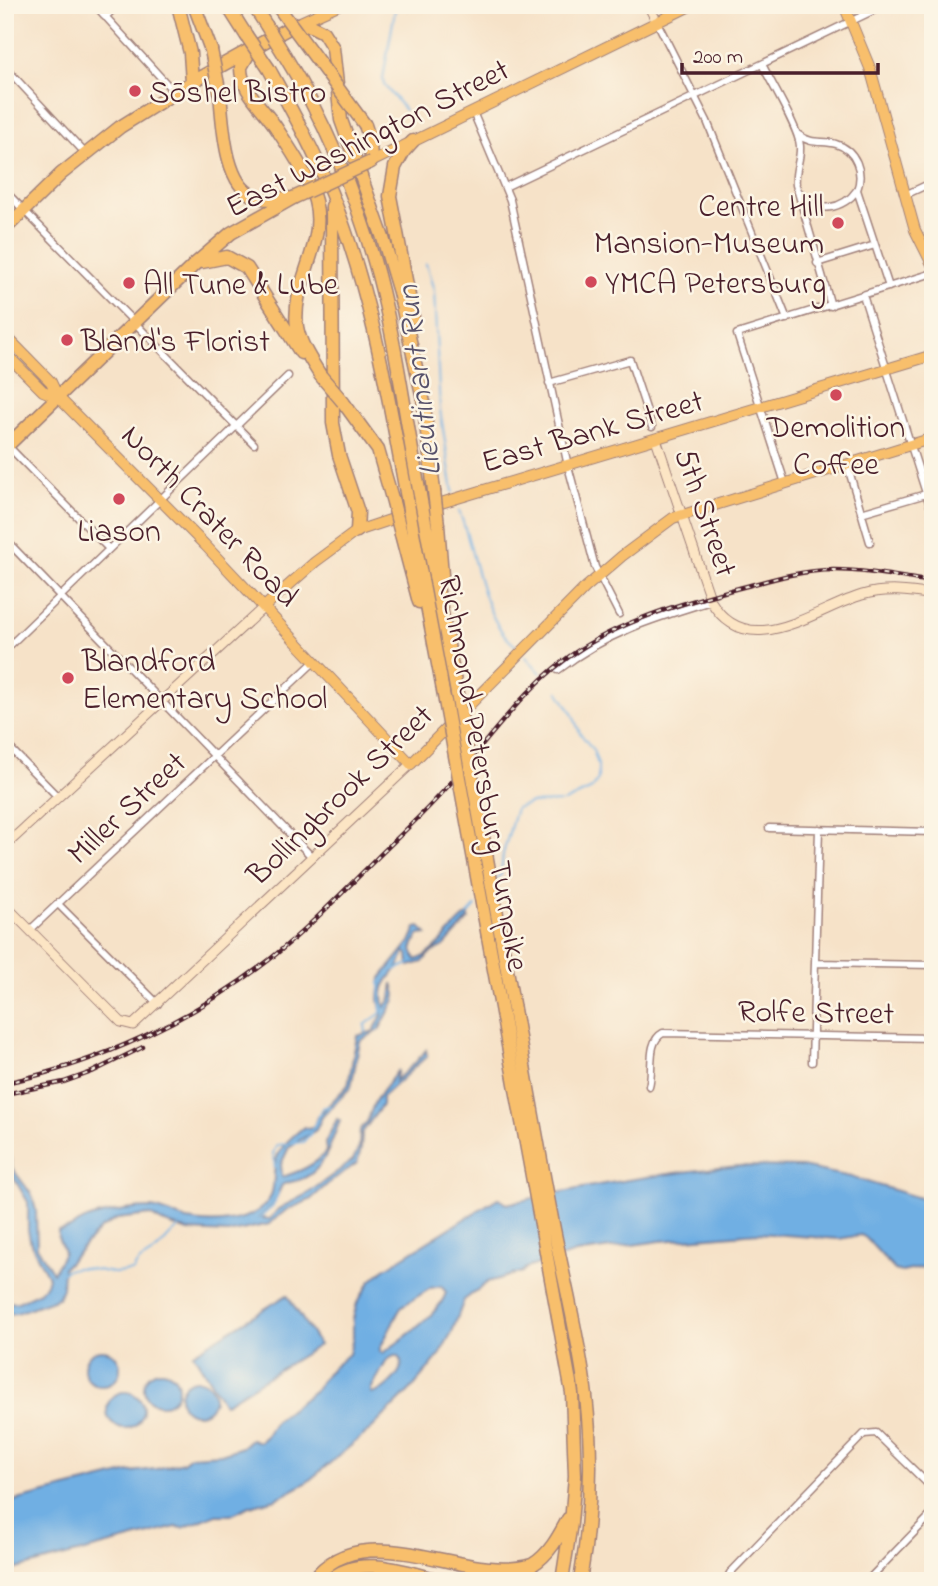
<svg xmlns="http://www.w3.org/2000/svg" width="938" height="1586" font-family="'Indie Flower',sans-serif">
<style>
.water{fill:#6fafe3;stroke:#5c6787;stroke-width:2;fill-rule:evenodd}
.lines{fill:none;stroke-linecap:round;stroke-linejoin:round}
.stream{stroke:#6fafe3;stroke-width:2}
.street-casing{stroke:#a0807a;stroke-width:9}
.secondary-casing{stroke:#a0807a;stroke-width:11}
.primary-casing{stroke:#a0807a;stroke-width:12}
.highway-casing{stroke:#a0807a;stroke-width:15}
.street{stroke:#fff;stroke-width:6}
.secondary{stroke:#fce5c4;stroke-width:9}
.primary{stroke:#f8bf6c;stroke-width:10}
.highway{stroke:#f8bf6c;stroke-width:12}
.rail-casing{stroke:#4a1f2b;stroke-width:4.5}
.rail{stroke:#fcf5e5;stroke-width:2;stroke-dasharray:5;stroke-linecap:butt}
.highway-bridge-casing{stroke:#a0807a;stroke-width:15;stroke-linecap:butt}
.highway-bridge{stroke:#f8bf6c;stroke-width:12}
.poi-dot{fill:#d1495b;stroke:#fcf5e5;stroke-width:2.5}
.labels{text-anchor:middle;stroke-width:5;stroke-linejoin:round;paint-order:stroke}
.poi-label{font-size:32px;fill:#4a1f2b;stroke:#fcf5e5;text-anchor:start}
.street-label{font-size:32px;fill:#4a1f2b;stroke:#fcf5e5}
.water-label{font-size:33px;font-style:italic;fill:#57516b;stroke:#fcf5e5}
</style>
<rect width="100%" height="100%" fill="#fcf5e5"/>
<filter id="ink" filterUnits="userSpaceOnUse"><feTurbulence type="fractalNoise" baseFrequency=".0143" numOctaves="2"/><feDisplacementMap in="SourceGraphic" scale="14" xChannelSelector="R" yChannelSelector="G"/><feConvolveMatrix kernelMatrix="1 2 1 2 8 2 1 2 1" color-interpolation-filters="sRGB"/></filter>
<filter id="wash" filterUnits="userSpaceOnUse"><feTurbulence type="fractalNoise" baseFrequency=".00686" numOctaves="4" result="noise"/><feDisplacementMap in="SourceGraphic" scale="28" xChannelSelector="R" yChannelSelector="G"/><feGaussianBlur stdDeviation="1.57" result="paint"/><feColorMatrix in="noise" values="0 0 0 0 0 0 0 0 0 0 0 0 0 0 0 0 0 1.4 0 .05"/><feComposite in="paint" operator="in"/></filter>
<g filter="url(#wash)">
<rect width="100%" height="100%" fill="#f6e2c8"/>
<path class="water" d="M469,914V919L445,945L428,955L423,962L409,966L408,954L405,952C402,956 402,962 398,967C387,981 379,988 385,1007L391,999L393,983L396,995L395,1000L379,1030L360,1041L351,1087L322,1117L316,1130L289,1147L281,1164L282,1177C298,1172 315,1166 326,1151L325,1143L337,1119L340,1121C330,1142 327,1167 304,1178C297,1182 289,1181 282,1185L273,1205L259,1218L270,1219L278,1209L307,1194L353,1160L359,1147L360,1130L367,1122L375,1101L398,1070L395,1081L416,1062L426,1050L427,1056L382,1097V1105L362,1133L361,1149L357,1163L331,1181L310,1200L286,1210L269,1224L228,1233L188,1231L162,1222L150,1215L117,1219L100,1229L63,1268L62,1288L58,1298L17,1313L5,1314V1303L18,1302L40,1292L46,1284L48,1277L31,1244L28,1230V1202L8,1168L5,1143L9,1149L12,1168L32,1195L36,1211L37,1247L53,1273L64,1252L58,1237V1231C71,1231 80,1220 93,1217C111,1212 132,1208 151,1208C164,1209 175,1217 187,1220C211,1225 246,1223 264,1206C277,1194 272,1175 276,1160C281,1145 293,1136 304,1127L308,1129L314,1126L317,1117L348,1085L357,1036L374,1031L382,1015L379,999L381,978L410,942L416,928L420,927L427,934L418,935L412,949L416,960C440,952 449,927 469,914Z
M739,1166L802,1167L851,1177L933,1202V1265L902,1272L895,1270L866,1238L861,1235L839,1239L758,1233L660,1241L576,1253L526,1268L522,1272L488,1282L464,1300L452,1332L438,1357L414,1386L372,1428L306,1483L276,1499L250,1506L231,1515H214L183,1528L176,1527L5,1572V1503L130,1472L156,1469L183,1462L191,1456L221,1454L242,1447L251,1439L259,1442L265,1437L275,1421L314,1391L327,1373L349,1354L353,1338V1319L357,1303L370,1282L383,1270L498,1198L507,1204C584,1186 660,1173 739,1166ZM441,1286L446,1292C441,1313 401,1340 383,1353L380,1352V1348L401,1307L431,1288ZM394,1356H399C401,1360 403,1362 401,1367C398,1377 381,1393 371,1394V1389L387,1360Z
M287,1295L319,1345L224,1404L193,1353Z
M84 1368a18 18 0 1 1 36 0a18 18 0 1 1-36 0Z
M144 1388a17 17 0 1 1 34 0a17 17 0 1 1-34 0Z
M180 1397a17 17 0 1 1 34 0a17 17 0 1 1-34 0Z
M107 1410a18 18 0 1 1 36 0a18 18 0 1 1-36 0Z"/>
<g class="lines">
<path class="stream" d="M396,5L383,78L384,85L405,110
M426,264L434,291L440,410L453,492
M459,511C475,549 481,621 516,646
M526,657L541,673
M496,879L501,874L503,854L516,808L531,803L564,802L592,789L598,780V765L593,750L580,733L572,713L558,691
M468,915L476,906
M394,970L415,962
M366,1032L365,1025L381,1013L380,983L382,980
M313,1128L322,1108L329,1106
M293,1143L303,1142L311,1133
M275,1167L273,1153L277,1145L287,1144
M259,1219L273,1206L278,1193
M61,1273C78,1262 96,1271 114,1273C120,1273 127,1271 133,1271C138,1259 145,1259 154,1252C164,1245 168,1235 179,1228"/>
</g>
</g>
<g filter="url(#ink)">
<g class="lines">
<g class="street-casing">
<path id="street" d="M95,5L174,92
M925,5L933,26
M105,17L118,5
M657,22L707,121L787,319
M762,64C771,83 799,129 800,146C801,160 794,171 796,185L831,306
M5,67L85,153
M473,112L510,200L568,466L595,567L619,614
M799,135C811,145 823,140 836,144C856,150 864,172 857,190L889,287
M505,187L885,5
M5,191L254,444
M801,193C815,216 844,209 857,190
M905,195L933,182
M817,263L875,245
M863,295L933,515
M549,383L630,360L652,427
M8,446L109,549
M847,464L870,542
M785,483L737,334L933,273
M861,513L933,492
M5,539L312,857
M5,650L288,376
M558,670C608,632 652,619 711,601
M5,743L58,797
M769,828L933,832
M58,904L158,1004
M30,930L315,661
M816,963L933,965
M812,1062L819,829
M649,1086C654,1070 646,1042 663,1033L933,1038
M726,1581L730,1573L864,1434L876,1433L933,1489
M867,1581L933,1513"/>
</g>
<g class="secondary-casing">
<path id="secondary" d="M648,5L657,22
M656,439L711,601C747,664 815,609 862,595C886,588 909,591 933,595
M5,846L264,607
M5,905L121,1022L133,1025L411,764"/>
</g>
<g class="primary-casing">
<path id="primary" d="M844,5L870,68L915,230L933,266
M296,24L338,5
M371,162L692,5
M5,335L51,382L58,397L205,545L411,764L585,588L622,556L673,518L933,438
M5,353L43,391L58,397
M431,506L933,355
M264,607L315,562L357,531L417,511"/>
</g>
<g class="highway-casing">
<path id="highway" d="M178,5L190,53L192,82
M194,5L211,50
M227,5L246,35
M253,5L266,25
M250,51L241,67C240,89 263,108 275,126C290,149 308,174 315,201C327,245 291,282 297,327C300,344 311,360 320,375
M285,56C327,124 357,198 378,275C397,347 406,422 420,495
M269,69C291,109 314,150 331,193C371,290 388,395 407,498
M220,94C223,122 224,184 254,196C265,200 277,199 288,198
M365,125L370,140L371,162
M332,206L333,423L339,455L358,512L357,531
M5,229L61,174L120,127L192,82L296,24L311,26L323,32L333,48L341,120L383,238L399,292L424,403
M202,262L227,257L247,268L301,353
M413,317L390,196L395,167L404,151L413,141
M423,398L434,491
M343,402L378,450L393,502
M5,448L195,264L231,233L293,198
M438,525L442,575
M426,528L454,677
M413,532L445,701
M401,534L419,602
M501,936C518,1031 534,1125 552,1219C563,1277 579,1336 586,1396C593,1458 591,1519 580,1581
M488,937L572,1393L575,1476L571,1523L562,1581
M312,1581C364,1511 465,1586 532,1565C549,1555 559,1536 568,1519
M329,1581C359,1552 408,1573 444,1581"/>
</g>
<use href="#street" class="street"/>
<use href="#secondary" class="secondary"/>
<use href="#primary" class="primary"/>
<use href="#highway" class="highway"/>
<g class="rail-casing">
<path id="rail" d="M5,1083C100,1063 193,1019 269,960C306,930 340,895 374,861C396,839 419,818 440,795C486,745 524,684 582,648C631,617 692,600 747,586C776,578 804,570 834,570C867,570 900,577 933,582
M5,1094L64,1082L92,1072L143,1047"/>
</g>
<use href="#rail" class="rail"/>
<g class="highway-bridge-casing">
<path id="highway-bridge" d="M279,8L365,125
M266,25L285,56
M246,35L269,69
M211,50L220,94
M293,198L371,162
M320,375L343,402
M434,491L438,525
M420,495L426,528
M407,498L413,532
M393,502L401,534
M454,677L501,936
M445,701L488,937"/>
</g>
<use href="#highway-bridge" class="highway-bridge"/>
</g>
</g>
<g class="poi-dot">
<circle cx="135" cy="91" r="7"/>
<circle cx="838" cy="223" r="7"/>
<circle cx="591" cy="282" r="7"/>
<circle cx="129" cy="283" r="7"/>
<circle cx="67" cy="340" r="7"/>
<circle cx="836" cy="395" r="7"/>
<circle cx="119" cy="499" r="7"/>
<circle cx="68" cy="678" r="7"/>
</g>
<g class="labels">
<g class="poi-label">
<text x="149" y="102">Sōshel Bistro</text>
<text x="824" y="216" text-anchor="end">Centre Hill<tspan x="824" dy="37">Mansion-Museum</tspan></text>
<text x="605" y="293">YMCA Petersburg</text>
<text x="143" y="294">All Tune &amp; Lube</text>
<text x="81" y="351">Bland's Florist</text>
<text x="836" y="437" text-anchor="middle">Demolition<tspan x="836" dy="37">Coffee</tspan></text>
<text x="119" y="541" text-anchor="middle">Liason</text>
<text x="82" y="671">Blandford<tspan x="82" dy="37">Elementary School</tspan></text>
</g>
<g class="street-label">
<text transform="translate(367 137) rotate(-27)" y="11">East Washington Street</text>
<text transform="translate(592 430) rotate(-16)" y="11">East Bank Street</text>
<text transform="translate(707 512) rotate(71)" y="11">5th Street</text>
<text transform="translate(211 515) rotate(46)" y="11">North Crater Road</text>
<text transform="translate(485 773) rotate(80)" y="11">Richmond-Petersburg Turnpike</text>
<text transform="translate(339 794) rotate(-44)" y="11">Bollingbrook Street</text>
<text transform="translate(126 807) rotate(-43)" y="11">Miller Street</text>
<text transform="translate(816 1011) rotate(1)" y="11">Rolfe Street</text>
</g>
<g class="water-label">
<text transform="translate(417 381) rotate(-97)" y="12">Lieutinant Run</text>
</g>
</g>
<rect width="938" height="1586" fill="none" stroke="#fcf5e5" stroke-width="28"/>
<path d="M682 63v10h196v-10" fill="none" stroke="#4a1f2b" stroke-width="3.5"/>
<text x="693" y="63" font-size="21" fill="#4a1f2b" stroke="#fcf5e5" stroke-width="5" paint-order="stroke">200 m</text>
</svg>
